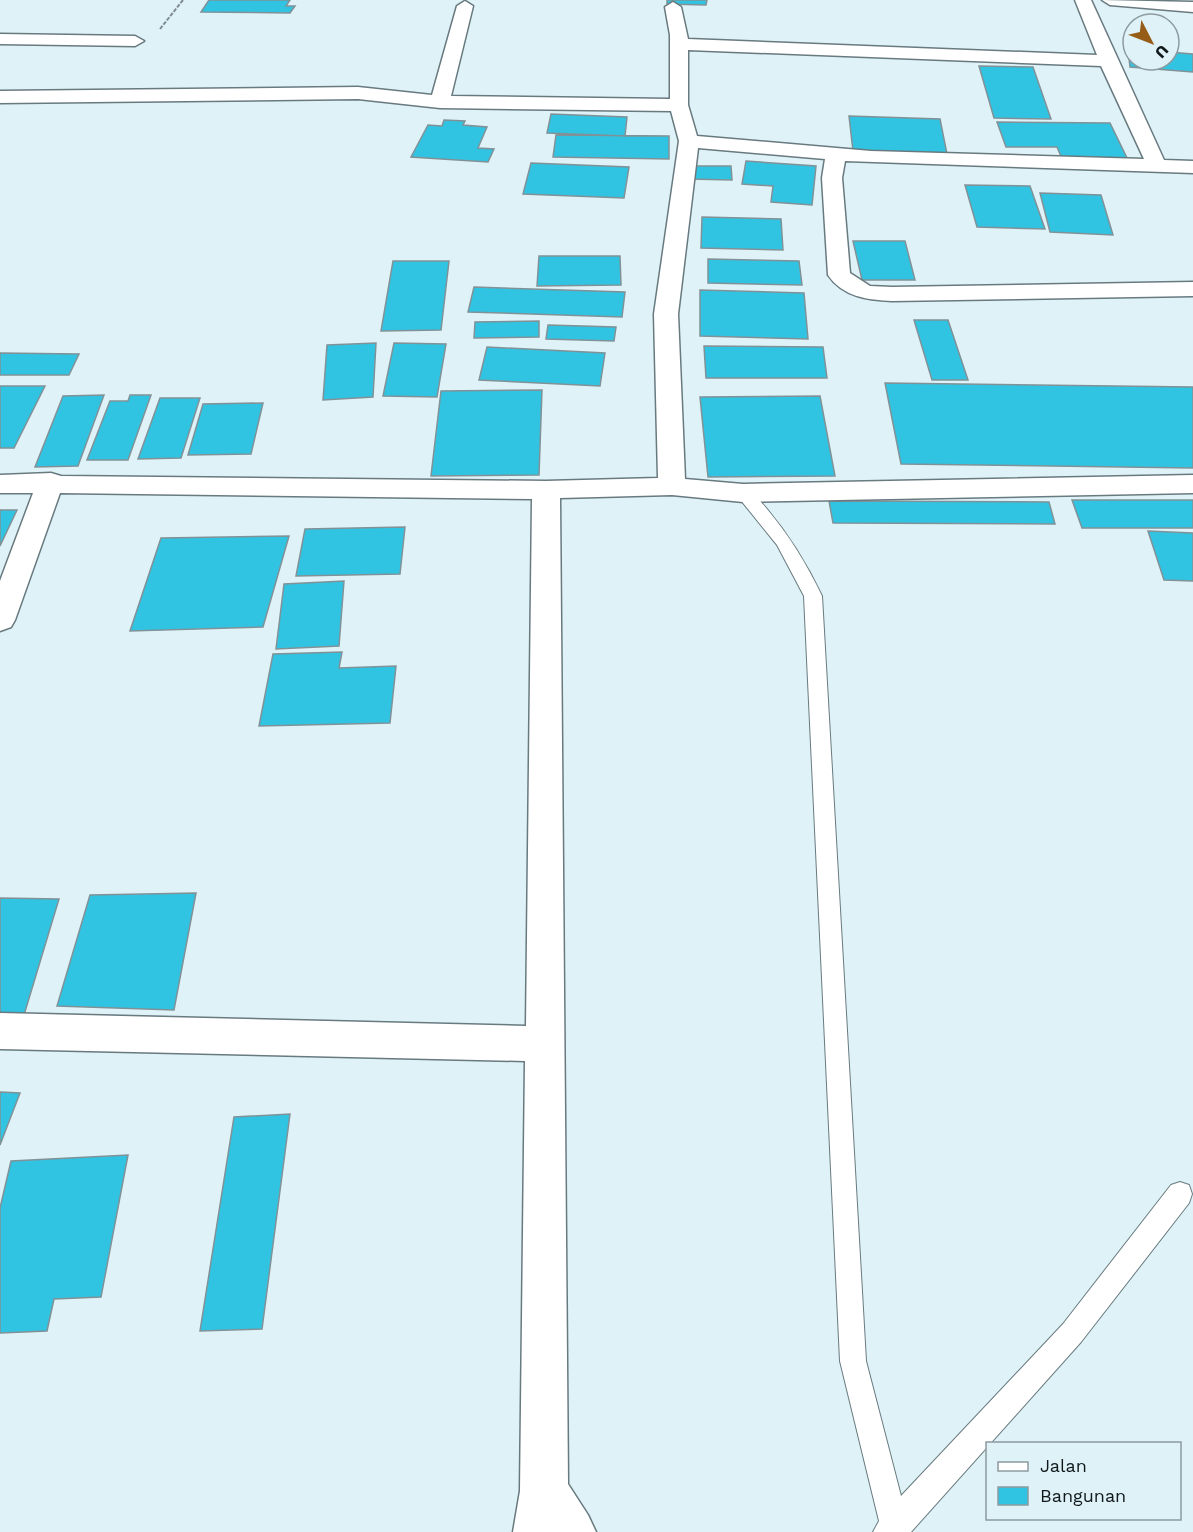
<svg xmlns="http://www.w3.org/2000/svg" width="1193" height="1532" font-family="'Work Sans',sans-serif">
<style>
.building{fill:#31c4e2;stroke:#809297;stroke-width:1.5}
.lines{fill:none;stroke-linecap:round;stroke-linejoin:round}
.service-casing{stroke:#687a7f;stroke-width:2}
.minor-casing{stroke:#687a7f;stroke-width:3}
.path{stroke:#7f8c91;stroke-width:2;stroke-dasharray:4 1.5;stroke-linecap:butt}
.service{fill:#fff;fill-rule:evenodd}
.minor{fill:#fff;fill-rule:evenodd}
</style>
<rect width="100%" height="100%" fill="#dff2f8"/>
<path class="building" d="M209,0H290L286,6H295L290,13L201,12Z
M667,0H707L706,5L667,4Z
M1128,49H1133V60H1169V52L1193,54V72L1130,67Z
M979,66L1033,67L1051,119L994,118Z
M551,114L627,117L625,136L547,133Z
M849,116L940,119L947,154L853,151Z
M444,120L465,121L463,125L487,127L478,148L494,149L488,162L411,157L428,125L442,126Z
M997,122L1110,123L1129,162L1063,161L1057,147H1006Z
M556,135L669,136V159L553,157Z
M746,161L816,166L812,205L771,202L773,186L742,184Z
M531,163L629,167L624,198L523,194Z
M688,166H731L732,180L688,179Z
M965,185L1030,186L1045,229L977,227Z
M1040,193L1101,195L1113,235L1050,232Z
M702,217L781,219L783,250L701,248Z
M853,241H905L915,280H862Z
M539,256H620L621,285L537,286Z
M708,259L799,261L802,285L708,283Z
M393,261H449L441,330L381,331Z
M474,287L625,292L622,317L468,312Z
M700,290L804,293L808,339L700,336Z
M914,320H948L968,380H932Z
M539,321V337L474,338L475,322Z
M548,325L616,327L614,341L546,339Z
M376,343L373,397L323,400L327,345Z
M394,343L446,344L437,397L383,396Z
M704,346L823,347L827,378H706Z
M487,347L605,353L600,386L479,380Z
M0,353L79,354L69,375H0Z
M885,383L1193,387V468L901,464Z
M0,386H45L14,448H0Z
M542,390L539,475L431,476L441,391Z
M104,395L78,466L35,467L63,396Z
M130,395H151L128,460H87L110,401H128Z
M820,396L835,476L708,477L700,397Z
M160,398H200L181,458L138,459Z
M263,403L251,454L188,455L203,404Z
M1072,500H1193V528H1082Z
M829,501L1049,502L1055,524L833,523Z
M0,510H17L0,546Z
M405,527L400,574L296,576L305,529Z
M1148,531L1193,533V581L1164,580Z
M289,536L263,627L130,631L161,538Z
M344,581L339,646L276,649L284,584Z
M342,652L339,668L396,666L390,723L259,726L273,654Z
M196,893L174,1010L57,1006L90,895Z
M0,898L59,899L24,1015H0Z
M0,1092L20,1093L0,1145Z
M290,1114L262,1329L200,1331L234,1117Z
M128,1155L101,1297L54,1299L47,1331L0,1333V1208L11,1161Z"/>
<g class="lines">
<g class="service-casing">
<path id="service" d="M743,488L749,489C780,521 803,556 822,596L866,1361L901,1496L1063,1324L1171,1185L1180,1182L1189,1185L1192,1194L1189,1203L1081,1342L911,1532H873L879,1521L840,1361L804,596L777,545L735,493Z"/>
</g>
<g class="minor-casing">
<path id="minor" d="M1075,0H1091L1164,160L1193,161V173L845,161L842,178L850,273L870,286L892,287L1193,282V296L892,301C868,300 843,297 828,275L822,178L825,159L698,148L678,314L685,479L743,484L1193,475V493L743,502L672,495L560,498L568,1484L588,1515L596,1532H513L520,1491L525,1061L0,1049V1013L526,1026L532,499L60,493L15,620L11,627L0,631V581L33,493H0V475L51,473L61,476L546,481L658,478L654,314L679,141L671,111L440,108L358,99L0,103V91L358,87L432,95L457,6L465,1L473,6L451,96L670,99V35L665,7L673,2L681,7L688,39L1097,55ZM688,50L1101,66L1144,159L871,151L697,136L688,105Z
M1102,0L1193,2V12L1110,5Z
M0,34L135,36L144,41L135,46L0,44Z"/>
</g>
<path class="path" d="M160,29L183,0"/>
<use href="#service" class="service"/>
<use href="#minor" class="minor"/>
</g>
<rect x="986" y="1442" width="195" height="78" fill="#dff2f8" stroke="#8d9b9f" stroke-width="1.5"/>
<rect x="998" y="1462" width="30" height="9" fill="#ffffff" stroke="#8d9b9f" stroke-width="1.5"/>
<text x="1040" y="1472" font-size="18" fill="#11181a">Jalan</text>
<rect x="998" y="1487" width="30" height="18" fill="#31c4e2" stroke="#8d9b9f" stroke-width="1.5"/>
<text x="1040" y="1502" font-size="18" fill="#11181a">Bangunan</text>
<g transform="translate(1151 42) rotate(132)"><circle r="28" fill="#dff2f8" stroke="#8d9b9f" stroke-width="1.5"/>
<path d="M0-4.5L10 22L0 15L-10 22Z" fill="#965d18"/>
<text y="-9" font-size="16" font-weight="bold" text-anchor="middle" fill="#11181a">U</text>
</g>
</svg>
